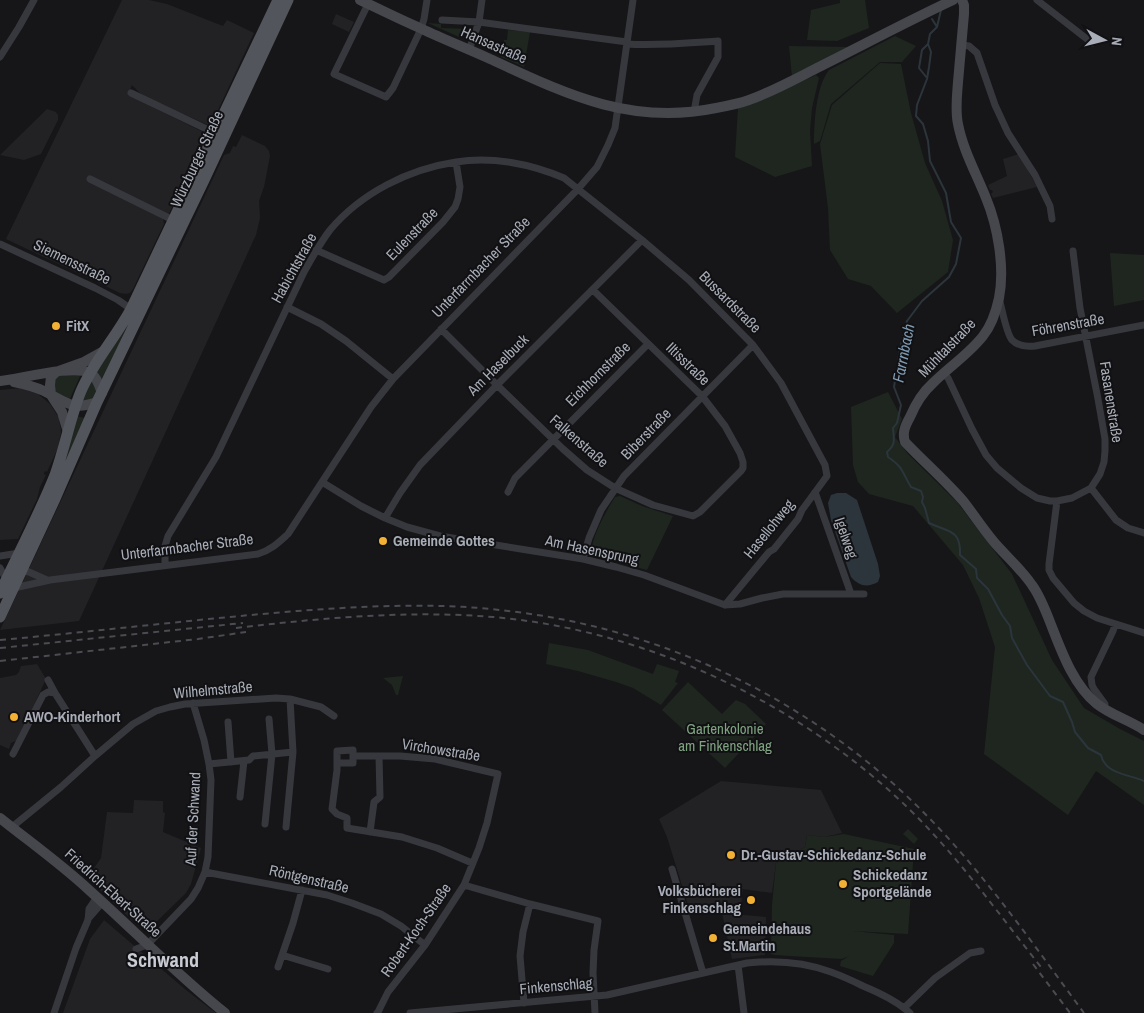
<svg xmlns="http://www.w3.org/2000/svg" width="1144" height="1013" font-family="'Archivo Narrow',sans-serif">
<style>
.built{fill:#222225}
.green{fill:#1e261f}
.water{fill:#2c353c}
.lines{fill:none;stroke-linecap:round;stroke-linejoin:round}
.stream{stroke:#2c353c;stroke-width:2}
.street{stroke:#37383d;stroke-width:7}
.secondary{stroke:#45474d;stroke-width:10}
.primary{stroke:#53555c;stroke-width:11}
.rail{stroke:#4a4c52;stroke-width:2;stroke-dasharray:6 5;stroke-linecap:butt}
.poi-dot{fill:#f2b134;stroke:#111113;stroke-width:2}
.labels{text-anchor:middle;stroke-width:4;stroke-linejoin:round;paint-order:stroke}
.street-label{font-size:15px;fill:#a8adb8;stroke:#111113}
.poi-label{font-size:15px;font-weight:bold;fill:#a8adb8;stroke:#111113;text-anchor:start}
.park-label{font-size:15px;fill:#7fa381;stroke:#111113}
.water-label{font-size:16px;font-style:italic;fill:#7f9bb3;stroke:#111113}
.district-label{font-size:20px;font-weight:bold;fill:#c9ccd4;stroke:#111113}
</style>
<rect width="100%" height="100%" fill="#161618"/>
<path class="built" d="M122,0H149L167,4L223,26L227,20L254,33L212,123L208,125L143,96L132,85L128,95L201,131L205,136L166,220L163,219L164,224L133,289L130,293L126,294L120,293L6,239Z
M336,14L354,22L349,32L332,24Z
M47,109L56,112L58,115V120L41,154L24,160L0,155Z
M242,135L265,146L269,151L270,156L264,187L259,201L260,218L256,235L79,621L0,630L224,155L230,153L233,146L236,147Z
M1019,154L1037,187L993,198L991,194L993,192L992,190H990L988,185L1007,176L1003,159Z
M21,388L38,394L50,404L59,418L61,432L58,448L47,472L45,471L44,473V474L46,475L40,487L37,499L18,539L0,540V390Z
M37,664L46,679L18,740L11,743L9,749L0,745V678L16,675L19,672L21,666Z
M721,781L821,790L842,833L824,837L807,835L805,847L776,863L772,893L743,889L740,913L689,908L667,837L659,819Z
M134,800L163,801V812L165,813L163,832L201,848L191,884L186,893L151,927L138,914L132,920L87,878L101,858L107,812L133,813Z
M722,913L766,917L765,955L732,959Z
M104,920L186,990L216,1013H63L90,939Z"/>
<path class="green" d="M840,0H865L869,28L837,41L807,40L811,10L840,3Z
M428,23L441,24V28L472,29L469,34L465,37H459Z
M508,30L530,32L524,67L501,57L504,40H507Z
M895,36L916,46L902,62H880L831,104L820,141L814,144C814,123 816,86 829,70Z
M789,46L849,47L792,77Z
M880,63L901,64L911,113L925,163L942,201L953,240L948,272L897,313L871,286L848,279L830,250L828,208L820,144L832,105Z
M816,75L819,78L812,108L810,131L812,166L775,177L735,157L738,108L752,104Z
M1110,253L1144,255V300L1114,306Z
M129,322L102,382L95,373Z
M81,374L69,401L60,396L54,390L56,377L61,375Z
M91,379L97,390L92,399L81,403Z
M888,392L902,419L895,437L908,454L957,502L1012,574L1052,660L1084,708L1120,729L1144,741V805L1096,771L1068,815L984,754L995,647L979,598L963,565L913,506L869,494L858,482L853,465L851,407Z
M76,416L85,418L44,508Z
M620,496L642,506L673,516L647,570L592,555C589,540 607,510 615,497Z
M549,643L588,650L653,674L657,664L679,671L675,682L678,683L661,705L633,688L616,682L578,671L546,664Z
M403,676L398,695H396L392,685L383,678Z
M688,682L722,714L736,700L745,704L766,724L725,768L662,710Z
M908,829L918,839L914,844L903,834Z
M844,834L914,849L908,934L853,931L894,935V943L873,976L840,966L841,961L849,956L842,959L790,956L775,955L771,954L772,905L776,863L805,847L807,835L824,837Z"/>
<path class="water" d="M837,493H846L857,500L878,564L880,576L878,582C867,588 859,586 851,577L831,520L828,503L831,495Z"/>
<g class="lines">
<path class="stream" d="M941,10L937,27L930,34L928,44L931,52L929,67L927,79L917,105L916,116L923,124L928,141L930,161L946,193L951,222L961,238L956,264L949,277L922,301L907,321L900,349L894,387L901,405L897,423L893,428C894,440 896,444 887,452L888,457C903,467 902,472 911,487L921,491L923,497L922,502L925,508L929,523C948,532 961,529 960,555L976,569L977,578L988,589L1002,615L1010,626L1012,638L1027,665L1050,696L1063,702L1072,722L1075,732L1088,748L1101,755C1105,774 1128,774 1144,781
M932,19L937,27
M927,78L919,68L922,50L928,44"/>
<path class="street" d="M1037,0L1092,43
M368,4L334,74L386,97L393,88L421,29L424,19L427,0
M442,20L479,22L627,42
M627,44C657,46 688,43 718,41V57L697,95L694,112
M962,45L969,46L977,53L995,105L1008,133L1035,175L1050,206L1052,219
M469,50L479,22L482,0
M0,57L19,27L34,0
M131,93L217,134
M90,179L173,220
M0,244L95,288L118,300L131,309V312
M316,250L384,280L389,277L443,222L455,207L458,199L460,187L456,162
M999,298C1002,308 1006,333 1012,340C1018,346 1027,347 1035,346L1144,325
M287,307L321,324L346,341L393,379
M441,329L497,385L563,449L587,470L615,488L653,505L693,516L700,512L741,471L743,468V462L740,453L725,426L702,396L593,290
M943,373L948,378L972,429L986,455L997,468L1021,488L1037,498L1050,501H1057L1072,498L1091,488L1100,474L1104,462L1105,451V439L1098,399L1080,308L1073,251
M322,482L361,506L385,518L407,527L440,536L583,559L616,567L644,575L725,605L740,604L762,598L783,594H864
M1091,488L1116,520L1128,528L1144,533
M508,492L515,478L648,344
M815,492L851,594
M1057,501L1049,564V570L1053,578L1074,603L1084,611L1097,618L1144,633
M385,518L400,493L420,465L497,385L642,240
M0,556L19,553
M583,559L589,538L601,510L624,476L753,345
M165,565V546L168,536L216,457L304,272C312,258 320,243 330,230C361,193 409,169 456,162C492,156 531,164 564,178L642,240L689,280L753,345L781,383L825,465L827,476L802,510L798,519L774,549L769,552L725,605
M0,568L6,579
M20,570L29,572L47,580
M14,588L50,580L258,554C271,550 278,543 288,534L371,407L393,379L578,189L597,167L608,145L615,128L633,0
M48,680L55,693L95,756
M1104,709L1105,704L1094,689L1092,685L1091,677L1113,631L1115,625
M228,722L231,762
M13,754L43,695L48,692L55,693
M353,756V750L337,751V770L332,809L337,814L347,818V828L402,837L437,848L472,863
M337,763H353V756H400L435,759L498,774L487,823L479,848L464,885L425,945L388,992L378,1012L377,1013
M209,764L249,760L253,756L293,752
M240,797L244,761
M265,824L272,754L269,719
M12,827L61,787L95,756L133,724L156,711L170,707L185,704L276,698L290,699L321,707L334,716
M286,827L293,752L290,699
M370,832L374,802L380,797L379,756
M672,869L703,973
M205,872L327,895L352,903L381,914L401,926L425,945
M464,885L530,904L598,921L594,950L593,973L595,1013
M88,919L102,903
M136,949L147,945L191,899L198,888L205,872L208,857L211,780L209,764L204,740L193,703
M282,955L328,969
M738,965L744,1013
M278,967L293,923L302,890
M524,1003L520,956L523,932L530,904
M904,1008L935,978L970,953L981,951
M54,1013L76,948L88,920L89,909L97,897
M410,1013L607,995L747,963C776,960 804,962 831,972C842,976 853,981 863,986C880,993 897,1001 910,1013"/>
<path class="secondary" d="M360,0C381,10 401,20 422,29C443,39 466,48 488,58C564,93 629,126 716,108C727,106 738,104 749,100C774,91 797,78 821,66C865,44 908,21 953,0
M962,0L964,5V14C962,37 960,60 958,82C957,96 955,110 958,124C963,150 976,173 986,198C998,227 1005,268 999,298C996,312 991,326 983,336C969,354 949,367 933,383C923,392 915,405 910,417C905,426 902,433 905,442C924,462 946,481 964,502C974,515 983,529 994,542C1006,556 1021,569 1032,585C1040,596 1045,609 1050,622C1061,650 1073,685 1097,704C1111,715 1129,720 1144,730
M0,381C20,379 74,364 90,373C97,377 99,385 102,393
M14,382C24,384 35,387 44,391C66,402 72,411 97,402
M68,432L62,412L51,395L50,385L51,377L56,372L84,362L104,351
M0,818C30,842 61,864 89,890C135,931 177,975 225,1013"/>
<path class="primary" d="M0,593C18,554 39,515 55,475C65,447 70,418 81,391C94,361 116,337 131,309L278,0
M0,617L54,501L97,402L204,180L288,0"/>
<path class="rail" d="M236,628C321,618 407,610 493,617C645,630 796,701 906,806C957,855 997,912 1041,967
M0,640C99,631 198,619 297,611C367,606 438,602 508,611C659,628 802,696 912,801C978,864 1030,940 1084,1013
M0,648L243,623
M0,661L198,639L246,632
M1033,964L1070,1013"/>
</g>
<g class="poi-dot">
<circle cx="56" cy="326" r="5"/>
<circle cx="383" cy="541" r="5"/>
<circle cx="14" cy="717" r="5"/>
<circle cx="731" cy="855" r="5"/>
<circle cx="843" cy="884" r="5"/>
<circle cx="751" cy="900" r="5"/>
<circle cx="713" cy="938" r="5"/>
</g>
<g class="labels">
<g class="street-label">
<text transform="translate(494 45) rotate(24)" y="5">Hansastraße</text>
<text transform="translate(197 159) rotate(-65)" y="5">Würzburger Straße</text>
<text transform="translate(412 234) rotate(-46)" y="5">Eulenstraße</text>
<text transform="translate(72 262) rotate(26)" y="5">Siemensstraße</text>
<text transform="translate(481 267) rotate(-46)" y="5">Unterfarrnbacher Straße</text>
<text transform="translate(294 268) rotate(-61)" y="5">Habichtstraße</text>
<text transform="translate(730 302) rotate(45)" y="5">Bussardstraße</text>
<text transform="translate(1068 325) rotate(-10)" y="5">Föhrenstraße</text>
<text transform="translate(947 348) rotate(-46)" y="5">Mühltalstraße</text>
<text transform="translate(688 364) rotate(44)" y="5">Iltisstraße</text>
<text transform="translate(498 365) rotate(-45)" y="5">Am Haselbuck</text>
<text transform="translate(598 374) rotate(-45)" y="5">Eichhornstraße</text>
<text transform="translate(1111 402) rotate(81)" y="5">Fasanenstraße</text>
<text transform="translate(646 434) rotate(-46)" y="5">Biberstraße</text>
<text transform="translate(579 441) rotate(41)" y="5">Falkenstraße</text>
<text transform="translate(769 529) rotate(-51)" y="5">Hasellohweg</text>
<text transform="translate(846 538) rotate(71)" y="5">Igelweg</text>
<text transform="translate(187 547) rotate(-7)" y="5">Unterfarrnbacher Straße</text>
<text transform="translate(592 550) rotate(12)" y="5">Am Hasensprung</text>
<text transform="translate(213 690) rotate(-5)" y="5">Wilhelmstraße</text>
<text transform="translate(441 750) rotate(9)" y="5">Virchowstraße</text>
<text transform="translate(193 819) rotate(-87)" y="5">Auf der Schwand</text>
<text transform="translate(309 879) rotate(13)" y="5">Röntgenstraße</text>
<text transform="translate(113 893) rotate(42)" y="5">Friedrich-Ebert-Straße</text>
<text transform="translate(416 930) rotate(-55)" y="5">Robert-Koch-Straße</text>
<text transform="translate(556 986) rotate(-5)" y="5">Finkenschlag</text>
</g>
<g class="poi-label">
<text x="66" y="331">FitX</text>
<text x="393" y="546">Gemeinde Gottes</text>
<text x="24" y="722">AWO-Kinderhort</text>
<text x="741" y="860">Dr.-Gustav-Schickedanz-Schule</text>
<text x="853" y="880">Schickedanz<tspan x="853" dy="17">Sportgelände</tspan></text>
<text x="741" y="896" text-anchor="end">Volksbücherei<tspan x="741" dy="17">Finkenschlag</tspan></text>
<text x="723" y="934">Gemeindehaus<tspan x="723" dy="17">St.Martin</tspan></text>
</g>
<g class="park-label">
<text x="725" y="734">Gartenkolonie<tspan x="725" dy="17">am Finkenschlag</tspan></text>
</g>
<g class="water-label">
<text transform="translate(903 353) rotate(-79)" y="6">Farrnbach</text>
</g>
<g class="district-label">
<text x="163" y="967">Schwand</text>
</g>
</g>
<g transform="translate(1104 40) rotate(97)" stroke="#111113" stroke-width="4" paint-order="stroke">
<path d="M0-4L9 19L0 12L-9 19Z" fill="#a8adb8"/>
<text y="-8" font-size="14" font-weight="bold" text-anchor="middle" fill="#a8adb8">N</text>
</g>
</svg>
